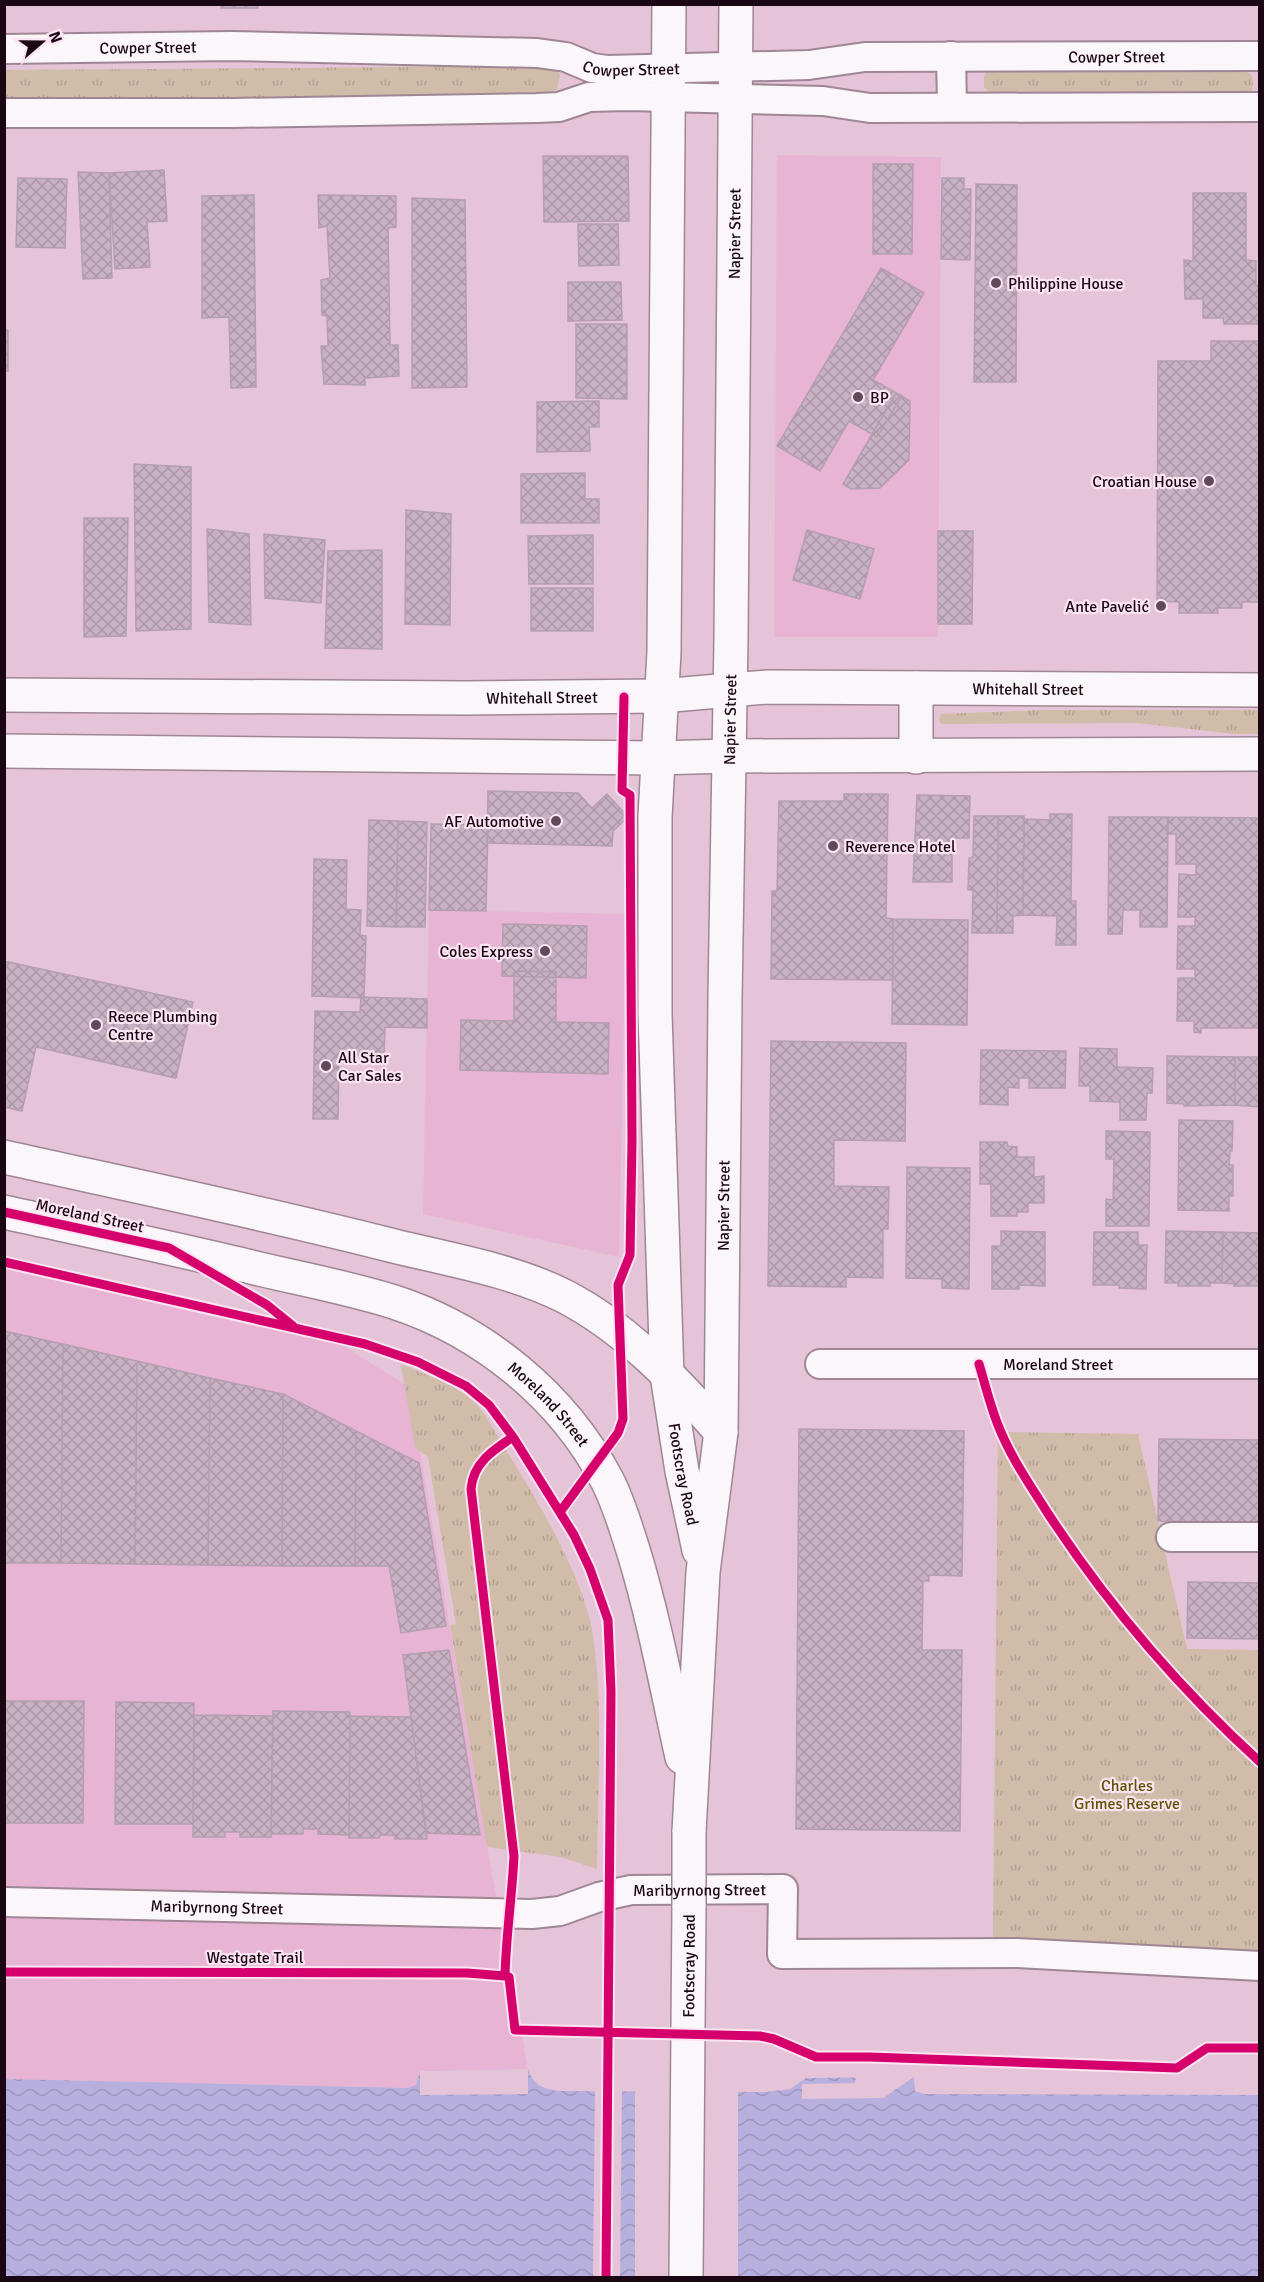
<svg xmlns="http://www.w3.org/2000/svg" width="1264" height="2282" font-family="Signika,sans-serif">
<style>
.built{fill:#e8b4d4}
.grass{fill:url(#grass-tufts)}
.water{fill:url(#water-waves)}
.pier{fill:#e5c4d8}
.building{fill:url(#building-cross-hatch);stroke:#b59eb0;stroke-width:1.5}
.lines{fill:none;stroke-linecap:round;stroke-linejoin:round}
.minor-casing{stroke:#9f8695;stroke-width:32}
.secondary-casing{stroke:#9f8695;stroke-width:36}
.primary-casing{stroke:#9f8695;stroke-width:36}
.minor{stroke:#fbf6f9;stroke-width:28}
.secondary{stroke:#fbf6f9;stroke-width:33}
.primary{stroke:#fbf6f9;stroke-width:33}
.primary-bridge-casing{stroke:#9f8695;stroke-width:36;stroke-linecap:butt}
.primary-bridge{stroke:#fbf6f9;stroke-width:33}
.cycleway-casing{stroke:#fde4f3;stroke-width:13}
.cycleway{stroke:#d6006c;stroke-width:9}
.poi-dot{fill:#624959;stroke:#fde4f3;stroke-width:2}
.labels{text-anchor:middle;stroke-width:4.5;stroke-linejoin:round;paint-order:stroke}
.street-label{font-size:16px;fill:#1b0714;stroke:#fde4f3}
.poi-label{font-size:16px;fill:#1b0714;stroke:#fde4f3;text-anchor:start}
.park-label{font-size:16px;fill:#5e5400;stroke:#fde4f3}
</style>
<defs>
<pattern id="grass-tufts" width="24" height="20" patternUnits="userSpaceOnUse" patternTransform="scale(1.5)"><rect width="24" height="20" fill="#d0bca8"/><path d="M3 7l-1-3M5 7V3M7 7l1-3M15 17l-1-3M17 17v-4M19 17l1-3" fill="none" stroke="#b2a090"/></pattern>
<pattern id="water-waves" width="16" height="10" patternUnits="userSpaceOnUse" patternTransform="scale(1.5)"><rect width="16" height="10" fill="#b7b0df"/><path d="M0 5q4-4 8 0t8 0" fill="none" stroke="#9d96be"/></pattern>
<pattern id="building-cross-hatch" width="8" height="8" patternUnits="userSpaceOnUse" patternTransform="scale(1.5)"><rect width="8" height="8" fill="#c8b1c3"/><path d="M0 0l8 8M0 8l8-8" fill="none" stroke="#ab97a7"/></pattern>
</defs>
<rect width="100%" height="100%" fill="#e5c4d8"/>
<path class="built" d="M777,155L941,157L938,637H774Z
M429,910L626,914L619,1257L423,1214Z
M5,1266L326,1335L409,1387L489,1857L528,2069L420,2071L416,2085L408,2088L5,2079Z"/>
<path class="grass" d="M549,66L556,69L560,75L557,90L549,92L5,103L4,70Z
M1237,67C1252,72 1256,77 1251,92L1242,97L1002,96L990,93L984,87V77L987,71Z
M1044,710H1259V734H1235L1137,723L941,724L939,719L941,714Z
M401,1364C425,1375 459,1385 477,1405C487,1416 494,1431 502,1444C534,1494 585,1578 593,1636C604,1711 597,1794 597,1869L561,1857L487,1847L450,1625L456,1624L428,1457L415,1448Z
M998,1432L1138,1434L1187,1649L1259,1650V1956L993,1938Z"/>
<path class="water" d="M528,2069C533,2085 542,2088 558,2091L766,2092L790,2089L806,2078L914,2077L915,2091L924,2094L1259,2095V2277L5,2278V2079L408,2088L416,2085L420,2071Z"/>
<path class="pier" d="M528,2069V2094L420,2095V2071Z
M856,2077H914L883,2098L802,2099V2084L855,2083Z
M595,2088H622L620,2277H593Z
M635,2088L738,2089V2278L635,2277Z"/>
<path class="building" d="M221,4H258V8H221Z
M543,156H628L629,221L544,222Z
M873,164H913L912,254H873Z
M164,170L167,221L147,222L150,267L115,269L109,173Z
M78,172L109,173L112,278L83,279Z
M18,178L67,179L65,248L16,247Z
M942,178H964V189H971L970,260L941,259Z
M976,184L1017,185L1016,382H974Z
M1193,193H1246V260L1256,261V286H1260V324H1224L1223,318H1203V299H1185L1184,260L1193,261Z
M254,195L256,387L231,388L229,317L202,318V196Z
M318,195L396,196V227L388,228L390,345H398L399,376L365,378V385L324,384L321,346H328L327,316L322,315L321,280L330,278L327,226L319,228Z
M412,198L465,200L467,387L412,388Z
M578,224H618L619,265L579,266Z
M881,268L924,293L873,380L902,396L877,437L849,421L820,471L777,446Z
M568,282H621L622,320L568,321Z
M576,324H627V399L576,398Z
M4,329L8,330V371H4Z
M1211,341H1260V602H1242V608H1217L1218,613H1179V602L1157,601L1158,361H1211Z
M896,393L910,401L909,460L880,488L851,489L843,484Z
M599,401V427H589L590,451L537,452V402Z
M134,464L191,467V629L136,631Z
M585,473V499H599V523H521V474Z
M406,510L451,514L450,625L405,624Z
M84,518H128L126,636L84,637Z
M207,529L249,534L251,625L209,622Z
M807,530L874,549L860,599L793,580Z
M938,531H973L972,624H938Z
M264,534L325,540L321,603L265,598Z
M593,535V584H529L528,536Z
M382,550V649L325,648L328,551Z
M531,588H593V631H531Z
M488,791L578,793L592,808L607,794L628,817L613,831L612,846L487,843Z
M844,794H888L886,918L893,919V980L771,979L772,891H777L779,801H844Z
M917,795L970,796L969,838H952V882H913Z
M1050,814H1072L1071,901H1076V945H1056L1057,916L1023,915L1024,819L1050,820Z
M974,816H998L997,933H972L973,890H968L969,858L973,857Z
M998,816H1024L1023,915L1013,916V933H997Z
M1109,817H1168L1167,927H1140V910H1123L1122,934H1108Z
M1168,817L1260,818V1028H1201V1033L1194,1032V1021H1177L1178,978H1195V969H1177L1178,926H1195V917H1178L1179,874L1196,875V864H1176V834H1167Z
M369,820L398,821L396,927L367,926Z
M398,821L427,822L425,927H396Z
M431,824L488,825L486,911L429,910Z
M314,859L347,860L346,909L361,910L360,935L366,936L364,998L312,996Z
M893,919L968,920L967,1025L892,1024Z
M503,924L587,926L586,978L502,976Z
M4,961L193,1002L176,1078L36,1047L22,1111L4,1107Z
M514,971L556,972V1022L609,1023L608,1074L460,1070L461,1020L514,1021Z
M361,997L427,999V1028L385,1027L384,1056L339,1054L338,1119H313L315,1011L360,1012Z
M771,1041L906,1043L905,1141L834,1140V1186L889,1187L888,1229H883V1278L846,1277V1287L768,1286Z
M1080,1048L1117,1049V1067L1153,1068L1152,1093H1147L1146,1120H1120V1102L1090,1101V1086H1079Z
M981,1050L1066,1051L1065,1088H1029V1078H1019V1088L1008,1087V1105L980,1104Z
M1167,1056L1235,1057V1105L1184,1106V1104L1167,1103Z
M1235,1057H1260V1107L1235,1105Z
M1179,1120L1233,1121L1232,1151H1230L1229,1165H1233V1196H1229V1211L1178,1210Z
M1106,1131L1150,1132L1149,1226H1106V1199L1113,1200L1114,1159H1106Z
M980,1142H1007L1008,1146L1017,1147V1157H1034V1177L1044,1176V1203H1028V1212H1017V1216H991V1184H980Z
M907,1167L970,1168L969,1289L942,1288V1279L906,1278Z
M1001,1231L1045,1232V1286L1019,1285V1289H992V1246H1001Z
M1166,1231L1223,1232L1222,1283H1210V1286H1178L1179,1283H1165Z
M1094,1232H1138V1245H1147L1146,1289L1119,1288V1285H1093Z
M1223,1232L1260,1233V1286H1234L1235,1284L1222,1283Z
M4,1331L63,1344L61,1563H4Z
M63,1344L137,1361L135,1564L61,1563Z
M137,1361L210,1378L208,1565L135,1564Z
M210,1378L283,1394L282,1566L208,1565Z
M283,1394L356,1431L355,1566H282Z
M799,1429L964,1431L962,1576L929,1575V1581H923L922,1650H962L960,1831L796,1829Z
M356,1431L419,1463L446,1626L401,1633L389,1566H355Z
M1159,1439L1260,1440V1522L1158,1521Z
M1188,1582L1260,1583V1639L1187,1638Z
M449,1650L480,1835L426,1833L403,1655Z
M4,1701H84L83,1823H4Z
M116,1702L194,1703L193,1824H115Z
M273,1711L350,1712L349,1835L318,1834V1829H303V1834H271Z
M194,1715L273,1716L271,1837H240V1832H225V1837H193Z
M350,1716L411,1717L427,1839H395V1835H380L379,1838H349Z"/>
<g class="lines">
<g class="minor-casing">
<g id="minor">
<path id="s1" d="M4,49L231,46L537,53L566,57L592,68L607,70L809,65L865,57L1260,56"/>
<path d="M951,56L952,107"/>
<path d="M4,113H233L537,108L559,107L589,97L628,96L823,101L870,108L1260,107"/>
<path id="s2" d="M820,1364H1260"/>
<path d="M1171,1537H1260"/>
<path id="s3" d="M4,1902L532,1914L560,1911L599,1897L631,1890L783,1889L782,1954L1017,1953L1260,1966"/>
</g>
</g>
<g class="secondary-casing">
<g id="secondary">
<path id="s4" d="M730,690L768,687L1260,690"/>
<path id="s5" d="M4,695L466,698L661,696"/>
<path d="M4,751L657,758"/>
<path d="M730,756L1260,754"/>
<path d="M916,757V688"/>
</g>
</g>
<g class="primary-casing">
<g id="primary">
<path id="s6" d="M669,4L664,652L655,817V1014L667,1375L682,1471L699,1550"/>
<path d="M661,696L730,690"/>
<path d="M657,758L730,756"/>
<path d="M4,1157C135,1186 265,1213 394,1246C451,1260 512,1270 564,1296C626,1328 676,1381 721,1432"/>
<path id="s7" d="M4,1212C86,1230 167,1247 247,1266C296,1278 347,1287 394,1302C483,1331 563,1396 607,1480C619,1503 626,1528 634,1553C654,1619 667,1689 682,1757"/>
<path id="s8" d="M689,1832L703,1572L721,1432L725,998L731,639L736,4"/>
<path id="s9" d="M686,2278L689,1905"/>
</g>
</g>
<use href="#minor" class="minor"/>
<use href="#secondary" class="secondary"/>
<use href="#primary" class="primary"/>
<g class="primary-bridge-casing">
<path id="primary-bridge" d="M689,1905V1832"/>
</g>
<use href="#primary-bridge" class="primary-bridge"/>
<g class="cycleway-casing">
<path id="cycleway" d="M4,1212L169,1248L267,1305L293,1326
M4,1262L365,1344L418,1362L466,1386L489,1405L513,1437L574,1535L590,1569L608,1620L611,1692L606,2278
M979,1364C985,1384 990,1405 998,1425C1010,1456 1030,1485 1047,1512C1107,1604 1179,1688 1260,1762
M513,1437C493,1450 473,1463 471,1489L514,1856C512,1896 506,1936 505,1976L509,1977L515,2030L760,2036L774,2039L816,2057H870L1177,2068L1207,2048H1260
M560,1512L618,1433L623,1419L618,1285L630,1255L632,1142L630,795L622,790L624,697
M4,1972L467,1973L505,1976"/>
</g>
<use href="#cycleway" class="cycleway"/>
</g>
<g class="poi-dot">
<circle cx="996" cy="283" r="6"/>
<circle cx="858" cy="397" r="6"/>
<circle cx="1209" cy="481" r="6"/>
<circle cx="1161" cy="606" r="6"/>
<circle cx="556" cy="821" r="6"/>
<circle cx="833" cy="846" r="6"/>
<circle cx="545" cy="951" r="6"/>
<circle cx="96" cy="1025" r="6"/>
<circle cx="326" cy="1066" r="6"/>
</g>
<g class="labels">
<g class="street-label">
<text dy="6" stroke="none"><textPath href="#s1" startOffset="144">Cowper Street</textPath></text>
<text dy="6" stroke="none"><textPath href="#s1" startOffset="1116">Cowper Street</textPath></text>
<text dy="6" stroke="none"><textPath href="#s1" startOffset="630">Cowper Street</textPath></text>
<text dy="6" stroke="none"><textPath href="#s8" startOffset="1600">Napier Street</textPath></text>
<text dy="6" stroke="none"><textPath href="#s4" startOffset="298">Whitehall Street</textPath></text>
<text dy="6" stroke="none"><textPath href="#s5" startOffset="538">Whitehall Street</textPath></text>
<text dy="6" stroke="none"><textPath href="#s8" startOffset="1114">Napier Street</textPath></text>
<text dy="6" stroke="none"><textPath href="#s8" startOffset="628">Napier Street</textPath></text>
<text transform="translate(90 1215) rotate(12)" y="6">Moreland Street</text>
<text dy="6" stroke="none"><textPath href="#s2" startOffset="238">Moreland Street</textPath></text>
<text dy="6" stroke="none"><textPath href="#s7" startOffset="588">Moreland Street</textPath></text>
<text dy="6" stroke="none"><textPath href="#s6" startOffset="1472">Footscray Road</textPath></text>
<text dy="6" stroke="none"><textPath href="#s3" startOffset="699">Maribyrnong Street</textPath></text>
<text dy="6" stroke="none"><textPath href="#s3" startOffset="213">Maribyrnong Street</textPath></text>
<text x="255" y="1963">Westgate Trail</text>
<text dy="6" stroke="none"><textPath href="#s9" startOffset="312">Footscray Road</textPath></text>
</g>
<g class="poi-label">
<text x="1008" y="289">Philippine House</text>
<text x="870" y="403">BP</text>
<text x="1197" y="487" text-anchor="end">Croatian House</text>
<text x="1149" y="612" text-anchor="end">Ante Pavelić</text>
<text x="544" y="827" text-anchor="end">AF Automotive</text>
<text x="845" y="852">Reverence Hotel</text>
<text x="533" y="957" text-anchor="end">Coles Express</text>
<text x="108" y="1022">Reece Plumbing<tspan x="108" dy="18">Centre</tspan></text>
<text x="338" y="1063">All Star<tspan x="338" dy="18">Car Sales</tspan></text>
</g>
<g class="park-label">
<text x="1127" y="1791">Charles<tspan x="1127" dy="18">Grimes Reserve</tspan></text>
</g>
</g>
<rect width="1264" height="2282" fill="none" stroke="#1b0714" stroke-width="12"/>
<g transform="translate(42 42) rotate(70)" stroke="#fde4f3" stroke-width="4.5" paint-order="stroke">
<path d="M0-4.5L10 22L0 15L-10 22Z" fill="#1b0714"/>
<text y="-9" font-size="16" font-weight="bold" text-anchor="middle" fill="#1b0714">N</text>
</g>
</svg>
